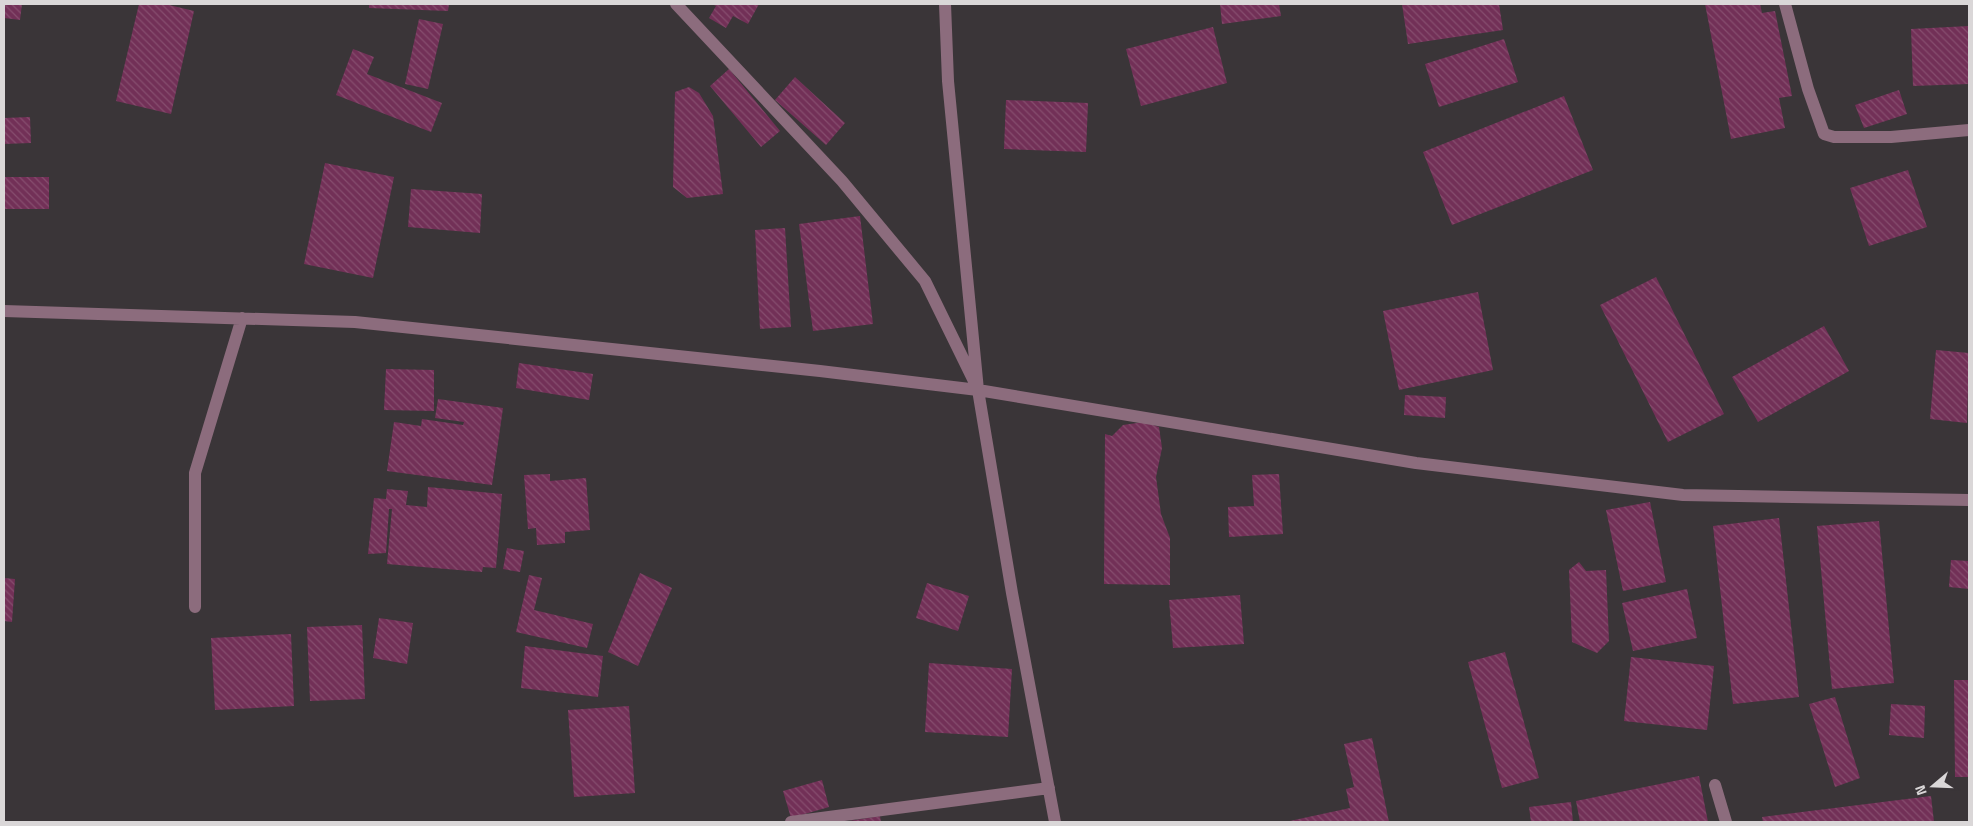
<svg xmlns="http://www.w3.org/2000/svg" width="1973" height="826" font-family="'Titillium Web',sans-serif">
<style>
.building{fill:url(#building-back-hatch)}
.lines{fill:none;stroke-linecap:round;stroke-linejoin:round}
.minor{stroke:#8c6c7d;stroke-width:12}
</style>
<defs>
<pattern id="building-back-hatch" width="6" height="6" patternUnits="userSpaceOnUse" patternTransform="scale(1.25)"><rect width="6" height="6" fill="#723057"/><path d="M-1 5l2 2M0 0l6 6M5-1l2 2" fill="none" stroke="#864d6e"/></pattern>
</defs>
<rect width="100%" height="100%" fill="#3a3538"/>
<path class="building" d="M4,4H22L20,20L4,18Z
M139,4H165L194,11L171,114L116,101Z
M369,4H449L448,11L369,8Z
M712,4H759L748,24L733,16L726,28L709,18L716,6Z
M1220,4H1279L1281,16L1222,24Z
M1402,4H1499L1503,30L1408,44Z
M1705,4H1760L1762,13L1775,11L1792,96L1779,98L1785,128L1731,139Z
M419,19L443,24L428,89L405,84Z
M1969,26V84L1913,86L1911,29Z
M1213,27L1227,83L1141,106L1126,49Z
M1504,39L1518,82L1439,107L1425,64Z
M353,49L374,57L367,74L442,103L431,132L336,95Z
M729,69L780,131L761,147L710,86Z
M795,77L845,123L826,145L775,100Z
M689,87L699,93L713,116L723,194L687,198L673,187L675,92Z
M1899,90L1907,114L1864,128L1855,105Z
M1564,96L1593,170L1452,225L1423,152Z
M1006,100L1088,103L1086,152L1004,149Z
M30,117L31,143L4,144V118Z
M325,163L394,177L373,278L304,264Z
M1908,170L1927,227L1869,246L1850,188Z
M4,177H49V209H4Z
M411,189L482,194L480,233L408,227Z
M860,216L873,324L813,331L799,224Z
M785,228L791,327L760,329L755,230Z
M1656,277L1724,414L1668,442L1600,305Z
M1478,292L1493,370L1399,390L1383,311Z
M1824,326L1849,371L1758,422L1732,377Z
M1936,350L1969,353L1967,423L1930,419Z
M519,363L593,374L589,400L516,388Z
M386,369L434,370V411L384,410Z
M1405,395L1446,397L1445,418L1404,415Z
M438,399L503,408L492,485L387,471L394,422L421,426L422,419L463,425L464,422L435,418Z
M1144,422L1159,427L1162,448L1156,477L1161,514L1170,538V585L1104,584L1105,434L1112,436L1123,425Z
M550,474V481L586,478L590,530L565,532V543L537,545L536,528L528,529L524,475Z
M1279,474L1283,534L1229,537L1228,507L1254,506L1252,475Z
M428,487L502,494L496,568L483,567L482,572L387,564L392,509H389L386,553L368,554L374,498L386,499L387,489L408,491L406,505L427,507Z
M1650,502L1666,582L1623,591L1606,510Z
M1779,518L1799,697L1733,704L1713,526Z
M1879,521L1894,683L1832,689L1817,526Z
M507,548L524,551L520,572L503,569Z
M1951,560L1969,561V589L1949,587Z
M1579,562L1586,571L1606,570L1609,641L1597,653L1572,642L1569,570Z
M640,573L672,588L638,666L608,652Z
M529,575L542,578L534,610L593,624L587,648L516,632Z
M4,578L15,579L12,622L4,621Z
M927,583L969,596L958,631L916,618Z
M1687,589L1697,638L1633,651L1622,603Z
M1240,595L1244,644L1173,648L1169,600Z
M379,618L413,623L407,664L373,658Z
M362,625L365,699L310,701L307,627Z
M291,634L294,706L215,710L211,638Z
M525,646L603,656L598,697L521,688Z
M1505,652L1539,778L1502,788L1468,662Z
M1631,657L1714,666L1707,730L1624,721Z
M929,663L1012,669L1008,737L925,732Z
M1954,680H1969V777H1955Z
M1835,697L1860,778L1835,787L1809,704Z
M1891,704L1925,706L1924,738L1889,735Z
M629,706L635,793L574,797L568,710Z
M1372,738L1389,822H1285L1350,808L1346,789L1354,787L1344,744Z
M1699,776L1708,822H1580L1576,801Z
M822,780L829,807L791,818L783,791Z
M1931,796L1934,822H1763L1762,817Z
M1571,802L1573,822H1531L1529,807Z
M880,816L881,822H849V821Z"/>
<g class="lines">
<path class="minor" d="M676,4L842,181L925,281L974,381
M945,4L948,81L978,390L1012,593L1055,822
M1785,4L1808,89L1824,134L1834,137H1891L1969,130
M4,311L355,322L820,371L978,390L1416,463L1683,495L1969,500
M195,607V473L242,318
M1715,785L1726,822
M791,822L1049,788"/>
</g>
<rect width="1973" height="826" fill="none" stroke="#dad7d8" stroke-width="10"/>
<g transform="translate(1933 786) rotate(251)" stroke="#3a3538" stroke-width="4" paint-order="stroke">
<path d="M0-4L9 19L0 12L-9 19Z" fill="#dad7d8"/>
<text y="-8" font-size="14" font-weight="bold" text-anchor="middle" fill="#dad7d8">N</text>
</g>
</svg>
